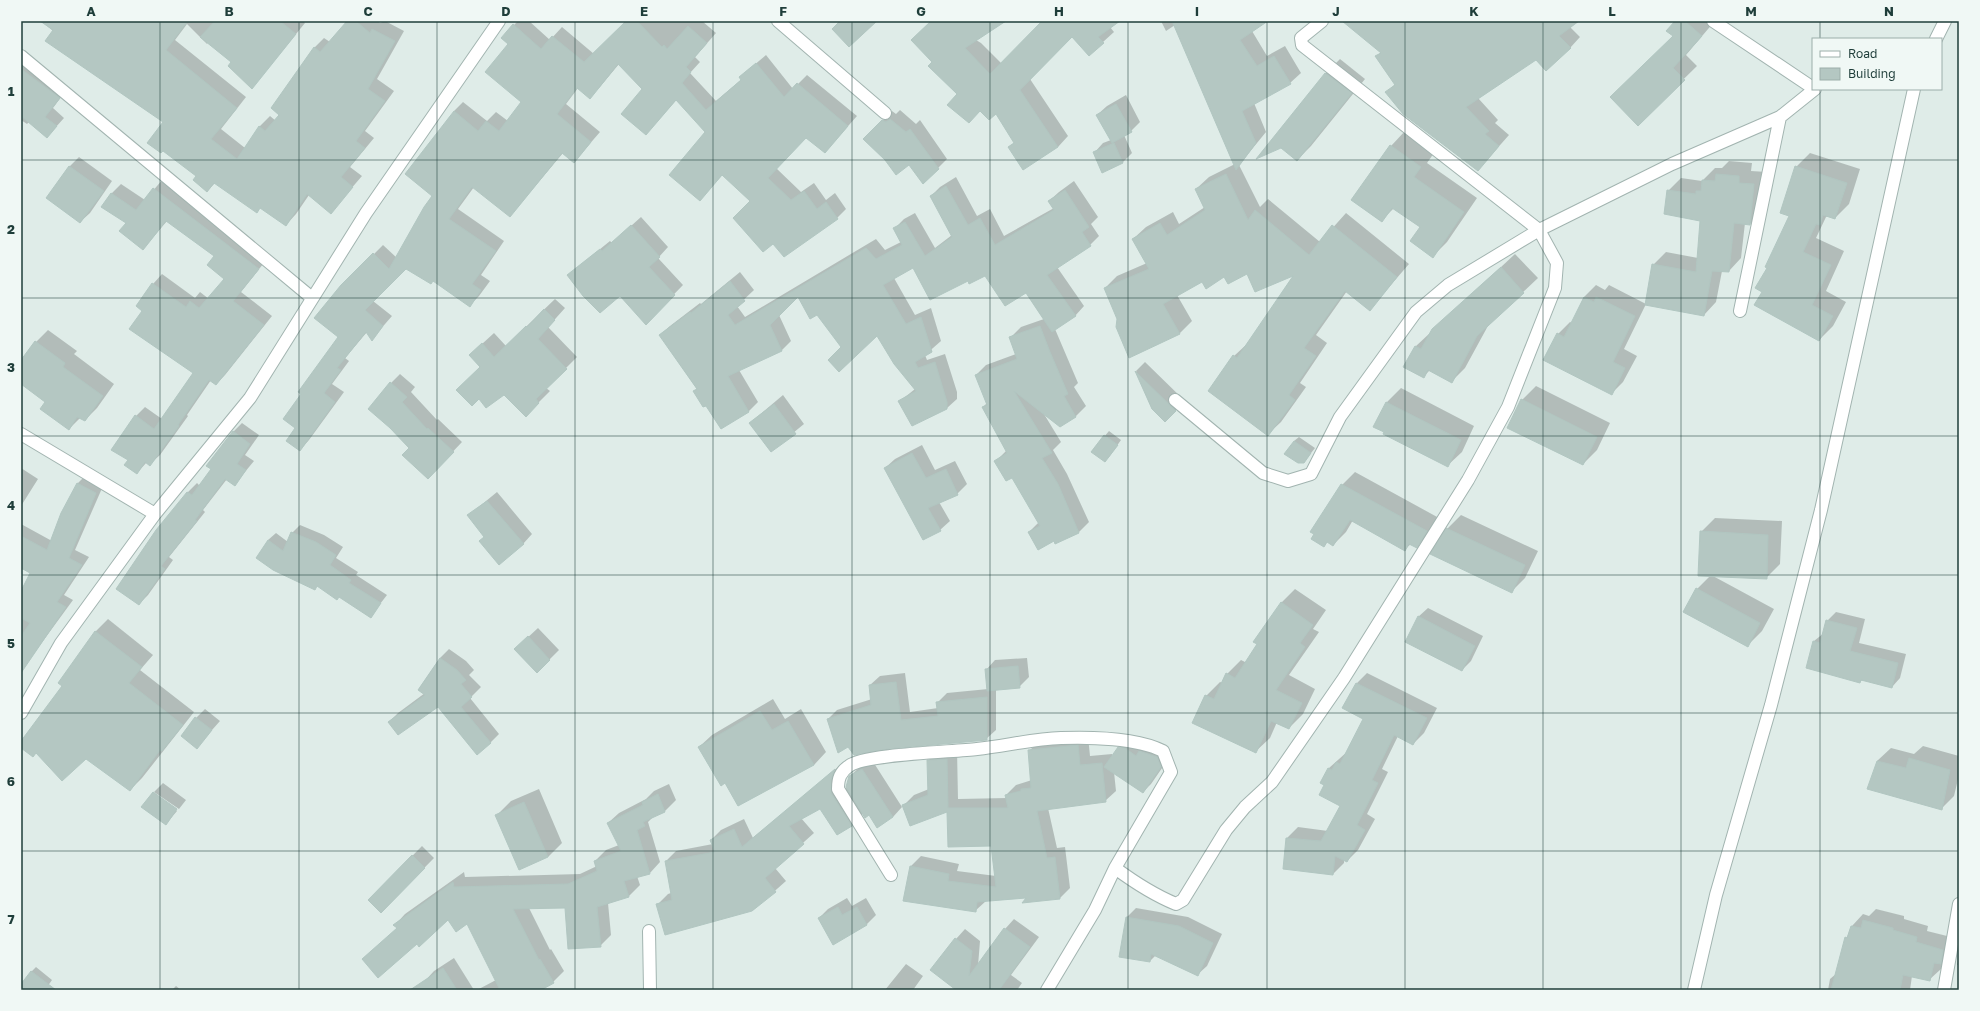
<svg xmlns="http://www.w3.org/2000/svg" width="1980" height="1011" font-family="'Golos Text',sans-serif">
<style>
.shadow{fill:#0003}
.building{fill:#b4c7c2;stroke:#b1c6c1}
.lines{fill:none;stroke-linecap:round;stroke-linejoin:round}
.minor-casing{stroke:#a2b4b0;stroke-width:14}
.minor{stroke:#fff;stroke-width:12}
.grid{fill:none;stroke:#1f3e3a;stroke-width:1;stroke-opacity:0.55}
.neatline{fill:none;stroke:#1f3e3a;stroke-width:1.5}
.grid-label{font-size:13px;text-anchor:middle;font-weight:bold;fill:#1f3e3a}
</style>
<rect width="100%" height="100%" fill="#dfece8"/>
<path class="shadow" d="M41,21H303L305,23L252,88L233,62L208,42L207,44L187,24L175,40L246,97L221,129L245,148L260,126L270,116L276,121L280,115L314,48L324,38L330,42L348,21H378L380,23L385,21L404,31L377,79L394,91L365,131L374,138L350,167L362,176L331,212L309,195L296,214L286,225L261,207L215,183L207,191L164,122Z
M518,21H529L550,40L562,27L594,54L627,21H702L716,33L695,57L700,62L690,73L716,101L742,79L740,77L766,55L793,89L807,75L857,116L825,152L806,136L776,168L801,192L814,183L826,200L835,193L846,209L837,218L751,201L723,174L700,200L707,132L677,99L646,134L643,89L619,64L599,88H578L566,104L600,132L574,162L563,153L510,216L474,187L458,209L504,241L481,275L490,281L479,296L470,305L434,280L406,268L373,301L392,316L372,339L367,332L345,358L349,361L332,384L344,392L309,440L300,450L297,428L339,337L342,286L383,245L397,258L433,196L454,111L463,102L487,121L496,112L508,121L523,102L510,44L514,25Z
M932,21H1004L976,40L981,43L1002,64L1044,21H1118L1110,27L1114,32L1103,42L1072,36L1030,79L1068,136L1058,147H1009L1015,142L996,113L981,110L958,94L933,62Z
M1161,21H1262L1252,31L1267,56L1285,46L1301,73L1290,83L1254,103L1266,132L1239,165L1260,207L1268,199L1320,242L1346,213L1409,264L1370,309L1347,291L1316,335L1327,343L1300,383L1306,387L1281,422L1268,434L1234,356L1247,344L1248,345L1295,273H1247L1202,281L1177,295L1192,321L1179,334L1118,319L1105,288L1117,276L1147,263L1133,239L1146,227L1173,212L1179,224L1205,207L1196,189L1209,177L1235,164L1175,25L1166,31Z
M1345,21H1578L1570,27L1580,37L1570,48L1536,59L1478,98L1498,120L1495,123L1509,135L1478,170L1387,93L1395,84L1376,57L1381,52Z
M1677,21L1714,22L1686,55L1697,66L1638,124L1674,36Z
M21,55L67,89L53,108L64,118L47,137L29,122L27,124L21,120Z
M1340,59L1365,79L1311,146L1297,160L1281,147L1259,156L1326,73Z
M1126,95L1140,122L1131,131L1124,135L1132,153L1123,162L1103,171L1094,153L1103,143L1111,140L1097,115L1107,106Z
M900,110L916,124L920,120L947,159L923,183L910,164L886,159L865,139L892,111L896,114Z
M1405,131L1434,153L1427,163L1477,198L1447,242L1433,256L1421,226L1394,208L1381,221L1352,200L1391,146Z
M1810,153L1860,169L1849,204L1835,218L1828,216L1826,217L1816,238L1844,251L1826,291L1846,302L1833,326L1819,340L1763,291L1768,268L1790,216L1796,167Z
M79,157L112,181L90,213L80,222L47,198L70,166Z
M1729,161L1752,163L1751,171L1767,172L1762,211L1750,224L1745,223L1741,258L1729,271H1722L1716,302L1704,315L1646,304L1624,349L1637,356L1623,382L1611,394L1558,334L1570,322L1572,323L1584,297L1596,285L1605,290L1609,285L1646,304L1653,265L1666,252L1698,258L1702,220L1668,191L1681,178L1702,181L1715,168H1722Z
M956,177L977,216L990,209L1004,236L1054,208L1049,201L1059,192L1074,181L1098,217L1091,224L1099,236L1090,245L1057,267L1084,306L1075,316L1055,329L1078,383L1074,387L1086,406L1076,416L1060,426L1044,414L1061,442L1053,450L1067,474L1089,522L1079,532L1055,542L1054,540L1029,532L1039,522L1013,476L996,461L1007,450L983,407L987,403L976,375L986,365L1016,354L1011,337L1021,327L1044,319L1026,292L985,274L968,280L914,266L894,278L915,315L931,308L941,341L925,355L927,360L945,354L957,392V399L947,408L900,401L915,389L877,334L842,347L818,314L798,296L779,315L791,341L781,351L739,370L758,402L749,411L721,428L706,404L694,391L697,389L660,335L670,326L700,303L701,304L740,272L754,290L737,306L745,317L876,239L885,250L901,242L895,228L904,219L915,213L935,248L952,235L931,196L940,187Z
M163,179L267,259L241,292L272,316L225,375L216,384L211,380L187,415L188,416L160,455L150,464L147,462L137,473L129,460L136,416L145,407L162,419L195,372L144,310L153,284L162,274L195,298L200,292L209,299L226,279L216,256L167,221L143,249L111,194L121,184L145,200Z
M641,217L668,247L658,258L683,285L646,323L620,295L568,275L610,241L612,243Z
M1515,254L1538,278L1489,324L1465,368L1451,382L1430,370L1423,377L1405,367L1416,346Z
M555,299L565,308L548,327L577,357L546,388L550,391L537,404L481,367L482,344L494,333L506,346Z
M48,330L77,351L74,354L114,384L97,408L85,420L80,418L69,429L47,401L21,383V362L36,342Z
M1145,362L1185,401L1175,411L1152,409L1136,371Z
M400,374L415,387L411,392L437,420L438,419L462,442L428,478L410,448L391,383Z
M1536,386L1610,423L1597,450L1583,464L1522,400Z
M1401,388L1474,426L1462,452L1447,466L1375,426L1387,402Z
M783,395L804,424L771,451L750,423Z
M242,423L259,435L245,455L254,461L235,484L227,479L203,510L205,512L169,557L173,560L148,595L139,604L157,531L188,492L197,483L200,486L212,469L233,432Z
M1109,431L1121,440L1109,457L1092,451Z
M1299,437L1315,448L1304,462L1294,441Z
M922,445L935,470L955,461L967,484L957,494L939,502L950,521L940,530L885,468L895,459Z
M21,468L38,479L21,506Z
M1355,472L1439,518L1430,533L1417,546L1411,544L1405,549L1353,520L1346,532L1333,545L1328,541L1324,545L1342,485Z
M85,476L103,486L75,550L89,557L64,595L73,600L21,671V593L31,573L21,567V524L52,541L77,484Z
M497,492L532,534L523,544L485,537L469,515Z
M1461,515L1538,551L1525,578L1511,592L1447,529Z
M1715,518L1782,521L1780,564L1766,578L1713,576L1774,609L1762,631L1748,645L1697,589L1710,576L1701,532Z
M300,525L324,535L343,547L336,558L358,572L356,575L387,595L370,617L340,596L318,585L315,588L268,540L276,533L288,542L292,533Z
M1295,589L1326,610L1313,629L1319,632L1289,675L1315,689L1303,714L1289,728L1277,722L1270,738L1255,752L1206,696L1220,682L1223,683L1227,674L1241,660L1247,663L1281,603Z
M1428,608L1483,636L1471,661L1462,670L1418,617Z
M1836,612L1865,619L1859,643L1906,654L1900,678L1892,687L1862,680L1860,682L1814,641L1824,633L1827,621Z
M108,619L153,655L140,670L194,712L142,778L130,790L86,758L36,752L21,747V743L63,686L59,683L96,631Z
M538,628L559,650L537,672L525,640Z
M449,649L466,661L474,670L469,675L481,687L470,698L499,734L490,743L438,705L389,722L398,713L425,693L419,689L440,658Z
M1027,658L1029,677L1019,687L996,689V730L986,739L828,719L837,710L872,699L870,685L880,676L905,673L910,712L938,708V702L947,693L988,689L986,670L995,660Z
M1367,673L1437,708L1424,733L1413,744L1398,736L1382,769L1388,772L1367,814L1375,819L1358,850L1347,861L1344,859V863L1333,874L1284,868L1287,838L1298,827L1328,831L1341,805L1325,785L1321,783L1329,768L1348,751L1364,718L1356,684Z
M773,699L785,719L801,709L826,752L814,765L726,782L699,747L712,735Z
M205,709L220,721L197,747L196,718Z
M1088,736L1090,756L1112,754V757L1128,740L1169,758L1151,784L1143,792L1114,772L1116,791L1105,801L1048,808L1057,848L1065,847L1070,888L1060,898L1029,897L986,901L975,911L910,867L921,856L959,864L957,871L996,876L992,845L948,810L904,805L914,795L929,789L928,761L939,750L957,749L958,799L1007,798L1006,795L1016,785L1032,780L1029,751L1039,741Z
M1923,746L1959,756V775L1954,796L1941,809L1877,761L1891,748L1914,754Z
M872,760L902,807L893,817L863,813L851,825L820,808L801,818L814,833L775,868L786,881L752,911L657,905L668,894L671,893L666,861L676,851L713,844L711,840L721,830L744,819L753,838L844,762L841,769V782L846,789L850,776L860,767Z
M163,783L186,800L179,809L154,792Z
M669,784L676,800L665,811L654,816L648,822L660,862L650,873L637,876L640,885L629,896L608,903L611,935L600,946L566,907L529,908L550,950L551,949L564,971L553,982L539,990H477L496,980L468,923L448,918L417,943L363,959L398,928L395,925L405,914L464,872L465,877L580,874L597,866L595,861L606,850L619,845L608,823L619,813L646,799L654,791Z
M539,789L562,843L548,857L497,815L511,801Z
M153,792L177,811L166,824L143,807Z
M422,846L434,858L381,912L369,900Z
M847,898L852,906L866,898L876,915L867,924L833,943L819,918L828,909Z
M1136,908L1188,917L1222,934L1207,966L1197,975L1156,955L1150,961L1127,917Z
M1876,909L1904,916V919L1928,926L1927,931L1955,938L1952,951L1943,961L1941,969L1929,980L1912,976L1910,990H1828L1830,979L1837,973L1846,938L1849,934L1852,926L1863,914L1869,916Z
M1014,919L1039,937L1011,975L1022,983L1017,990H956V939L965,929L980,941L978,966L1005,929Z
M1959,953V965H1957Z
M454,958L474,990H429L424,982L434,971Z
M906,964L923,976L913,990H885Z
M36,967L52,980L45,990H29L31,972Z
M176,986L181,990H172Z"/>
<path class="building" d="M40,21H188L166,50L237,108L211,139L237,159L259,126L265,131L279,115L271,108L314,47L320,52L347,21H356L370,33L372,29L395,41L368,89L385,101L356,141L365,148L341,177L353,187L331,214L307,194L286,226L260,208L257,213L214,183L207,192L193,180L196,176L163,151L161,153L147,143L163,122L45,41L53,30Z
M215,21H280L296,34L252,89L228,66L231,62L200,37Z
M626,21H637L662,47L664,45L667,49L688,26L707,43L686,67L691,72L682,83L706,110L741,80L739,77L756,63L784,97L797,83L848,126L825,153L806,138L768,178L791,200L804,191L817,209L826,202L838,219L784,257L773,244L763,252L733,218L750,201L722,175L700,201L669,175L705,132L676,100L646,135L621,114L642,89L618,64L590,99L577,88L557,114L591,142L574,163L562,153L510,217L472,187L449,219L496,251L472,284L481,290L470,307L433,281L431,284L406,269L365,310L383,326L372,341L366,332L337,368L341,370L324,393L335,402L300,451L286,441L295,428L283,419L301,394L298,392L338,337L314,318L341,285L373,253L389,269L424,207L432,196L405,174L454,111L478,131L486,121L499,131L521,102L485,72L508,44L501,38L513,24L541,49L552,36L584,62Z
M840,21H877L849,47L832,29Z
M931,21H1006L965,48L990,74L1042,21H1120L1098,37L1104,43L1089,56L1072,37L1020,90L1058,147L1023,170L1008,147L1014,143L996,114L989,120L980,111L969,123L947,105L957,94L928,66L932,62L911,40Z
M1172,21H1268L1240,40L1257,66L1274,56L1291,84L1242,111L1256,143L1236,170Z
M1342,21H1579L1559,36L1571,48L1546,71L1536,60L1466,107L1489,131L1485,134L1499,146L1478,171L1403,114L1385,92L1395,85L1375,56L1381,53Z
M1675,21H1685L1702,36L1673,68L1685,80L1638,126L1610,97L1673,36L1666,31Z
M21,69L60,98L45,117L57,126L47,138L21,116Z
M1325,73L1352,93L1297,161L1281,148L1256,159Z
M1116,104L1132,132L1112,143L1096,115Z
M890,119L906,132L910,129L939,169L923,184L909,165L896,175L885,160L863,139L882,120L886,122Z
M1114,143L1123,163L1102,173L1093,152Z
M1390,145L1421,167L1414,177L1464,212L1433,258L1410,241L1420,227L1392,208L1382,222L1351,200Z
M69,166L104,191L80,223L46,198Z
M1795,166L1847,183L1835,219L1823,215L1820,225L1816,224L1803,252L1831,265L1812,305L1833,316L1819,341L1754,305L1762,292L1755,288L1767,268L1765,267L1789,216L1780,213Z
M1226,174L1248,220L1255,210L1309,255L1332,225L1397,277L1370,311L1345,291L1304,348L1316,356L1289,395L1295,400L1268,436L1208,391L1233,355L1237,358L1293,276L1255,292L1247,274L1228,284L1224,277L1206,289L1202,282L1163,304L1180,334L1129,358L1116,327L1117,319L1104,288L1149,269L1132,239L1160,223L1167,235L1205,210L1195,189Z
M1716,174L1739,176V183L1754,184L1750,225L1734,223L1729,272L1712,271L1704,316L1645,305L1652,264L1696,272L1700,221L1664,214L1667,190L1696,194V191H1701L1702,180L1715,181Z
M946,186L968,225L980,218L995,245L1054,210L1048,201L1065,190L1089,227L1082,232L1091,246L1047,275L1076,316L1052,332L1026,293L1005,306L985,276L969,284L968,281L930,300L913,268L883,285L906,324L921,317L932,352L915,362L918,368L935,362L947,402V409L912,426L898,401L916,391L894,364L877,336L839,372L828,360L841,347L817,315L810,319L798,297L770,325L782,351L728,376L749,412L721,429L706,406L703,407L693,391L697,389L659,335L690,312L691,313L730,281L745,301L728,315L735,325L866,248L876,259L902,245L893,228L905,222L925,256L952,237L930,196Z
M153,188L259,269L233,301L264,325L216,385L209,380L178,425L179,426L150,466L145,462L137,474L124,465L128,460L111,450L135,415L154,429L193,373L129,329L142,311L136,306L152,283L186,307L190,301L199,308L224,279L207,265L214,256L166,221L143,250L119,231L126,223L101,207L111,193L136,210Z
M631,225L660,257L649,267L675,295L646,325L620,296L600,313L583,296L567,275L600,249L602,251Z
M1501,267L1524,293L1477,336L1452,383L1428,370L1424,378L1403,367L1415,346L1421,349L1432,329Z
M1584,297L1594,302L1596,297L1635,316L1613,362L1625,368L1612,395L1543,360L1557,333L1564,337Z
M544,309L555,320L538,339L567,369L536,399L539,403L526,417L504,395L486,408L479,399L472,406L456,390L480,367L469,355L482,343L494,357L526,326L527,327Z
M1040,326L1050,352L1068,394L1064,396L1076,417L1060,427L1014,391L1052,453L1042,458L1058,484L1079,533L1055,544L1054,541L1038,550L1028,532L1040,526L1012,478L1006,481L994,461L1007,453L982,407L987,405L975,375L1017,359L1009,337Z
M35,341L65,363L63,367L103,396L85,421L77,417L69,430L40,409L45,402L21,384V360Z
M1135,371L1176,411L1165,422L1152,409Z
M390,382L407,397L402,402L427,429L428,428L454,452L428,479L402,455L409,448L390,428L368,409Z
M1521,399L1597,437L1583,465L1507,428Z
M1386,402L1461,440L1448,467L1383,434L1384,432L1373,427Z
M774,404L796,434L771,452L749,423Z
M233,431L250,444L237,464L246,470L235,486L225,479L195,520L197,521L161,566L165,569L139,605L116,589L156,530L187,492L192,495L211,469L206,466Z
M1104,435L1118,445L1105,462L1091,452Z
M1294,441L1311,453L1304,463H1298L1284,454Z
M912,453L926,478L946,469L958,495L928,508L941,531L923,540L884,468Z
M77,483L96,493L69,558L82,565L57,602L66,607L21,673V636L30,623L21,618V591L30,573L21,568V536L47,550L61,513Z
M1341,484L1427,531L1417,548L1409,544L1405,551L1350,520L1333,546L1327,542L1324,547L1311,539L1314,534L1310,532Z
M487,501L524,544L499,565L479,541L484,537L467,515Z
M1446,528L1525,565L1512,593L1430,554Z
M1700,531L1768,535L1767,579L1698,576Z
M291,532L316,542L336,555L330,565L351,580L349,583L381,603L371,618L339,597L337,600L317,586L315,590L273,570L256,558L268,540L283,551Z
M1696,588L1760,623L1748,647L1683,612Z
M1281,602L1313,625L1300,643L1305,647L1276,690L1302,703L1289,729L1271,721L1256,753L1192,723L1205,695L1214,699L1226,673L1235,678L1257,644L1253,642Z
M1418,616L1475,646L1462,671L1405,642Z
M1826,620L1857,628L1850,651L1898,663L1892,688L1861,680L1860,683L1806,668L1813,641L1820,643Z
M95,631L142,667L129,683L183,725L162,751L160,750L130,791L86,759L62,781L36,753L33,757L21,748V741L62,686L58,683Z
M528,636L550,660L537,673L514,649Z
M440,658L457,670L466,680L461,684L472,697L461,707L491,743L477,755L438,707L398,735L388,722L425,695L418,690Z
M1018,666L1020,688L987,691L985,669Z
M896,682L901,720L938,716L936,702L987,697V740L889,749L854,755L848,747L838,753L827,719L871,705L869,685Z
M1356,683L1427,718L1413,745L1394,735L1372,780L1378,783L1357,825L1365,830L1347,862L1335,856L1333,875L1283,869L1286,838L1321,841L1340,806L1319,795L1324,785L1320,783L1328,768L1332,770L1336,762L1340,764L1363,719L1342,708Z
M760,711L772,730L788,721L814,765L738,806L725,783L721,786L698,747Z
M195,717L212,730L197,749L181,736Z
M1078,745L1080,765L1102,763L1106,802L1037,811L1047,858L1055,857L1060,899L1022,903L1026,898L977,902L976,912L903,901L910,866L949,874L948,881L996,887L991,846L948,847L947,812L910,826L902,805L928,795L927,760L947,759L948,808H1008L1005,795L1021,791V789L1031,788L1028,750Z
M1118,747L1125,748L1136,756L1139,751L1157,757L1161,767L1143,793L1104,767Z
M1909,758L1950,770L1942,810L1867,789L1877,761L1906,768Z
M835,769L831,780V793L852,826L837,835L820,809L789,826L804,844L765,878L776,892L752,911L665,935L656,904L672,900L665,861L715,852L710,840L734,829L742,847Z
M862,769L893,817L877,828L869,815L865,818L846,787L849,776Z
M153,792L177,809L166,825L141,807Z
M658,794L665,812L643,822L645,826L637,830L650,874L624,881L629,897L597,907L601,947L568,949L565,908L513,909L539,960L540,959L554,983L541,990H500L467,924L456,932L448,920L419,947L417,944L378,978L362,959L397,928L393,925L453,882L454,887L568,884L597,871L594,861L621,851L607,823L643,805L642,802Z
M524,802L548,857L519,870L495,815Z
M412,855L425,868L381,913L368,900Z
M838,907L842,915L857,907L867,925L833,945L818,918Z
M1126,917L1179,926L1213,943L1198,976L1151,954L1150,962L1119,957Z
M1863,920L1893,928V930L1917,937L1916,942L1943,950L1941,964L1934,963L1930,981L1903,975L1900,990H1831L1845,937L1847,938L1851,926L1861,928Z
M1004,928L1030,947L999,990H956L930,970L955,938L972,951L969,976Z
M443,968L457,990H410Z
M31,971L56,990H21V984Z"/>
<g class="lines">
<g class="minor-casing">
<path id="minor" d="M778,21L885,113
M1713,21L1813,88
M1936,39L1945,21
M21,56L312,298
M1740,311L1780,117
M1175,400L1263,473L1288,481L1311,474L1340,417L1416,312L1448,285L1539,230L1672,164L1780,117L1815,89
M21,434L155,514
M21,713L61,643L155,514L250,398L366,213L499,21
M1115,868C1134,882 1154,895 1176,904L1183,900L1226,830L1245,807L1272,782L1344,678L1468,480L1508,407L1555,288L1557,263L1539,230L1302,45L1301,38L1322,21
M891,875L838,789C838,779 840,772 849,766C864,754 953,752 977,749C1005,746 1033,739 1061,738C1090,737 1137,738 1163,751L1171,772L1115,868L1095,910L1047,990
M649,931L650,990
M1694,990L1716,895L1771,705L1821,510L1914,89
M1944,990L1959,904"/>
</g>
<use href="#minor" class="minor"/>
</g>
<path class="grid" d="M160,21V990M299,21V990M437,21V990M575,21V990M713,21V990M852,21V990M990,21V990M1128,21V990M1267,21V990M1405,21V990M1543,21V990M1681,21V990M1820,21V39M1820,89V990M21,160H1959M21,298H1959M21,436H1959M21,575H1959M21,713H1959M21,851H1959"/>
<rect width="1980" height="1011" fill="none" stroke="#f0f8f5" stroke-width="44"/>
<rect x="1812" y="38" width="130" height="52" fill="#f0f8f5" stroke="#9caeaa"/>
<rect x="1820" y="51" width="20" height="6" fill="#ffffff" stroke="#9caeaa"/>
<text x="1848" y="58" font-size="12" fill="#1f3e3a">Road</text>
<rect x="1820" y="68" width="20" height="12" fill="#b4c7c2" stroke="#9caeaa"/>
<text x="1848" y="78" font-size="12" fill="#1f3e3a">Building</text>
<rect x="22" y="22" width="1936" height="967" class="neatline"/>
<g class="grid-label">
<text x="91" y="16">A</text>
<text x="229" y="16">B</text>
<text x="368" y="16">C</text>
<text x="506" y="16">D</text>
<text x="644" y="16">E</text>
<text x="783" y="16">F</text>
<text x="921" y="16">G</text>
<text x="1059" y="16">H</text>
<text x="1197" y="16">I</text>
<text x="1336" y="16">J</text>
<text x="1474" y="16">K</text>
<text x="1612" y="16">L</text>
<text x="1751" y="16">M</text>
<text x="1889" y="16">N</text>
<text x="11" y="96">1</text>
<text x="11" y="234">2</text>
<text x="11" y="372">3</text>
<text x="11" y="510">4</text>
<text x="11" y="648">5</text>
<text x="11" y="786">6</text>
<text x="11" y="924">7</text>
</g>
</svg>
